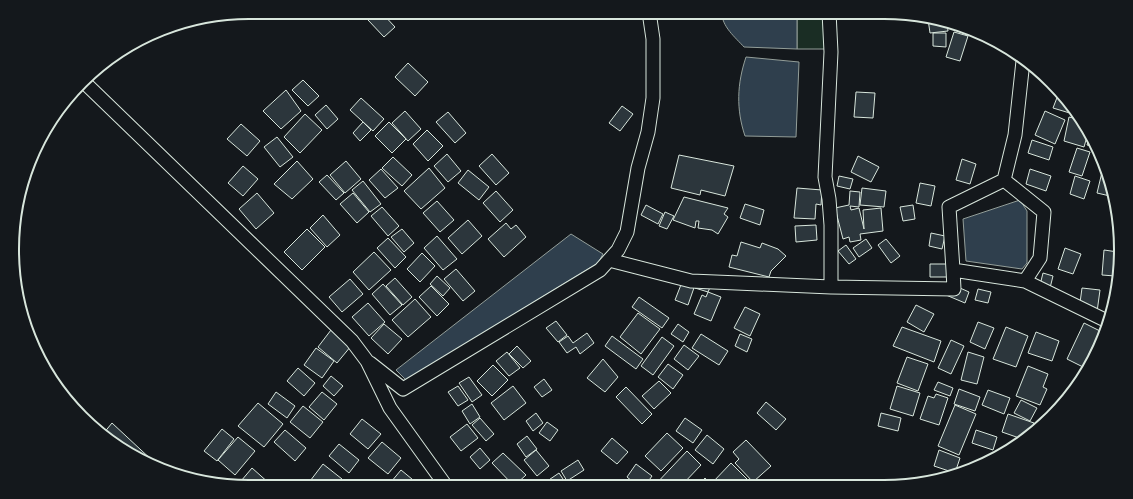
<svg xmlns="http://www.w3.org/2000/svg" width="1133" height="499" font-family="'Alegreya Sans',sans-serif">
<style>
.green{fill:#1a2d24;stroke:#939e99}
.water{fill:#2f3f4d;stroke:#939e99}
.building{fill:#2c363c;stroke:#d8e6dc}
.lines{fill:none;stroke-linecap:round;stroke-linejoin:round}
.street-casing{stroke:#d8e6dc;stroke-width:15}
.street{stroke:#14181c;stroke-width:13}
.rim{fill:none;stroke:#d8e6dc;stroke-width:2}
</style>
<rect width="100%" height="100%" fill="#14181c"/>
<path class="green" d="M797,12H835V49H797Z"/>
<path class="water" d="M722,12H797V49L744,47C736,38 721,26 722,12Z
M746,57L799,62L796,137L745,136C736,109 737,84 746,57Z
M1020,200L1027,211V263L1022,269L966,261L963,219Z
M571,234L603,254L598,263L406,380L396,370Z"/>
<path class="building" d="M377,12H381L395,27L384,37L368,20Z
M928,19L947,23L948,31L930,33Z
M954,32L968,36L960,61L946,57Z
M933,33H946V47L933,46Z
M408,63L428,82L415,96L395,77Z
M303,80L319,96L308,106L292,90Z
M286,90L301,111L281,129L263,111Z
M856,92L875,93L873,118L854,117Z
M1058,95L1073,114L1053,108Z
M361,98L384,119L373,131L350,110Z
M326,105L338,119L327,129L315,115Z
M622,106L633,114L620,131L609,123Z
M405,111L421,129L408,141L392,123Z
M1045,111L1065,120L1055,144L1035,135Z
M448,112L466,133L455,143L436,122Z
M305,114L322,130L300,153L284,137Z
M1069,117L1077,119L1088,133L1084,147L1064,141Z
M363,122L371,130L360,141L353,133Z
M389,122L406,139L392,153L375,136Z
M241,124L260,141L247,156L227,139Z
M427,130L443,146L428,161L413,144Z
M1090,136L1097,145L1098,148L1087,145Z
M277,137L293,157L280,167L264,147Z
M1032,140L1053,147L1049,160L1028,153Z
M1077,148L1090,152L1082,176L1069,172Z
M447,154L461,171L448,182L434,166Z
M492,154L509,173L496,185L479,166Z
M679,155L734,166L725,196L701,190L700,195L671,188Z
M858,156L879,167L871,182L851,172Z
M393,157L412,175L402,186L382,168Z
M962,159L976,164L970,184L956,180Z
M297,161L313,179L292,199L274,184Z
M346,161L361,179L345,193L330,175Z
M243,166L258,179L243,196L228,183Z
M429,168L445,188L421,209L404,191Z
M1103,168L1110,196L1097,193Z
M381,169L398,188L385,198L369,180Z
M1030,169L1051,176L1046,191L1026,184Z
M468,170L489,187L479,200L458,183Z
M327,175L344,193L336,200L319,182Z
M839,176L853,179L850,189L837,186Z
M1075,176L1090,181L1084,199L1070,194Z
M363,181L381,204L370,212L352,190Z
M920,183L935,186L931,206L916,203Z
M797,188L822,190L821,205L816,204L815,219L794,218Z
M862,188L886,191L884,207L860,205Z
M496,191L513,210L500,222L483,203Z
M850,191L860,192L859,207L850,206L851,210L859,208L864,229L863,210L881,208L883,231L860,234L861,240L850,242L849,237L843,239L835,208L849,205Z
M257,193L274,213L256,229L239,209Z
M353,193L369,212L357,223L340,204Z
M684,197L728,208L724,214L728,217L718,234L712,230L698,228L699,221H696L695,228L673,220Z
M437,201L454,220L440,232L423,213Z
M745,204L764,210L760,225L740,218Z
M646,205L663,214L658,224L641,215Z
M913,205L915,219L903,221L900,207Z
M382,207L399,226L388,236L371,216Z
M665,212L674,216L667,229L659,226Z
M323,215L340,235L327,247L310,228Z
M468,220L482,236L462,254L448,238Z
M506,223L511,229L516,225L526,237L504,257L488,239Z
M816,225L817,240L796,242L795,226Z
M307,229L325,247L302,270L284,252Z
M402,229L414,243L404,252L391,237Z
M931,233L945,236L942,249L929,246Z
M437,236L457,259L443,270L424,248Z
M388,238L406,257L395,268L377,248Z
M866,239L872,248L859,257L853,248Z
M886,239L900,256L891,263L878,245Z
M741,242L760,248L762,243L778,249L786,256L771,271L769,277L729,267L732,255L737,256Z
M846,245L856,259L849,264L838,251Z
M1065,248L1081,254L1073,274L1058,269Z
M1104,250L1118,252L1115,276L1102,275Z
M374,252L391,270L369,290L353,272Z
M422,253L435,266L420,282L407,269Z
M930,264H948L951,277H930Z
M456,269L475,291L463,301L444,279Z
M1043,273L1053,276L1050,288L1040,285Z
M437,276L450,288L443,296L430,284Z
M684,277L696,282L688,305L675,300Z
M395,278L412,297L403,305L386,286Z
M350,279L363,294L342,312L329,297Z
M712,283L708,292L721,297L711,321L694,314L702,295L706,297L708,292L695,288Z
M383,284L402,305L390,315L372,294Z
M951,284L969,292L965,303L946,295Z
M431,286L449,304L437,316L419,297Z
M1082,288L1100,290L1097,312L1079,310Z
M978,289L991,292L988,303L975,300Z
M639,297L669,318L662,328L632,307Z
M415,299L431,317L408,337L392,320Z
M368,303L385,322L369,336L352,317Z
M916,305L934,314L924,332L907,322Z
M745,307L760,314L750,336L734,328Z
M638,313L660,329L641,354L620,337Z
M556,321L567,335L558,342L546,328Z
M978,322L994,328L985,349L970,342Z
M1084,323L1100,331L1083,367L1067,359Z
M384,324L402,339L388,354L371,338Z
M678,324L689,332L683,342L671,334Z
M902,327L941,341L934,362L893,346Z
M1006,327L1028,336L1016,367L993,359Z
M331,330L351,346L337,363L318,347Z
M1036,332L1059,341L1052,361L1028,353Z
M587,333L594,343L580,354L576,347L567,353L559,342L568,336L573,343Z
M701,334L728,351L719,365L692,348Z
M740,334L752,339L747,352L735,346Z
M612,336L643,359L636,369L605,346Z
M662,337L674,346L653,375L641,366Z
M951,340L964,346L951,374L938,368Z
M684,345L699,356L688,370L674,359Z
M517,346L531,361L523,368L509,354Z
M316,348L334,361L322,378L304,365Z
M507,352L520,368L509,376L496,361Z
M968,352L984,357L977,384L961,380Z
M907,357L928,364L918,391L897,383Z
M603,359L618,377L605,392L587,378Z
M668,364L683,375L673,389L658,377Z
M493,365L508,380L492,396L477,381Z
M1028,366L1048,374L1043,387L1047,389L1040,405L1016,396Z
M298,368L315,383L304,396L287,381Z
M331,376L343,386L334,396L323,386Z
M469,377L482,395L472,402L459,383Z
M544,379L552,390L542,397L534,387Z
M659,381L671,393L654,409L642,396Z
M938,382L953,388L950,396L934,390Z
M458,386L468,400L458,406L448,392Z
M513,386L526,403L504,420L491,403Z
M897,386L920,393L913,416L890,409Z
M626,387L652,414L642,424L616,397Z
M959,389L980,397L975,411L954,404Z
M988,390L1010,398L1004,414L982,405Z
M276,392L295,406L287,418L268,404Z
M322,392L337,404L324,420L309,407Z
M936,394L948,398L939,425L920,419L928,396L934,398Z
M1021,400L1037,408L1030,421L1014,413Z
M766,402L786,419L776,430L757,413Z
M258,403L283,424L264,447L238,426Z
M472,404L480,417L470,424L462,411Z
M955,405L976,414L959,455L938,446Z
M303,406L323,422L310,438L290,422Z
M536,413L543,423L533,431L526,421Z
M881,413L901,418L898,431L878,426Z
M1008,414L1034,423L1028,438L1025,440L1002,432Z
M480,418L494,434L486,441L472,425Z
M685,418L702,430L693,443L676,431Z
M362,419L381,434L368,449L350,434Z
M547,422L558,430L550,441L539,433Z
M112,423L155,463V464L103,434Z
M467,424L478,438L461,451L450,437Z
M222,429L234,439L217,461L204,451Z
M285,430L306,448L295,461L274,442Z
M976,430L997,437L993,450L972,443Z
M667,433L683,448L661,471L645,456Z
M707,435L724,449L713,464L695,450Z
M527,436L537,449L526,457L517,444Z
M238,437L255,451L235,475L218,460Z
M612,438L628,452L617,464L601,451Z
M746,440L771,466L753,482L735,463L739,459L733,452Z
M382,442L401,458L388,474L368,458Z
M339,444L359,460L349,473L329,456Z
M480,448L490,460L480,469L470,457Z
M536,450L549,466L537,476L524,460Z
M939,450L960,458L955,473L934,466Z
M687,451L701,465L681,486H654Z
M503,453L526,475L514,486L492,463Z
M578,460L584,470L567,481L561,471Z
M731,463L752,484L750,485L715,486L712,483Z
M323,464L342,479L336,487H309L307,485Z
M636,464L652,476L645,486H638L627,477Z
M252,468L270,484L267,487H248L241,481Z
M401,470L418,484L416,486L398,487L391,482Z
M559,473L567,485L566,486H540Z
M705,478L712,486H698Z
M386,481L393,487H381Z"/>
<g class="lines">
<g class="street-casing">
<path id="street" d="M829,12L831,52L825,177L829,199L831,225V287
M84,82L352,341L367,361L390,408L446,486
M1004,180L1044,212L1040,258L1025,281L953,270L949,207Z
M1004,180L1015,135L1023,61
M609,260L691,281L831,287L954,289L953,270
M1025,281L1109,322
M370,363L403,389L600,270L618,250L627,232L638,168L648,132L653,98V39L649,12"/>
</g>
<use href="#street" class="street"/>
</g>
<path d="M0 0H1133V499H0ZM249 19H884A230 230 0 0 1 1114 249V250A230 230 0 0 1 884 480H249A230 230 0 0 1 19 250V249A230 230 0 0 1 249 19Z" fill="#14181c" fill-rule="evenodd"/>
<path class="rim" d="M249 19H884A230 230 0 0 1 1114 249V250A230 230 0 0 1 884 480H249A230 230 0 0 1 19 250V249A230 230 0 0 1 249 19Z"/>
</svg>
